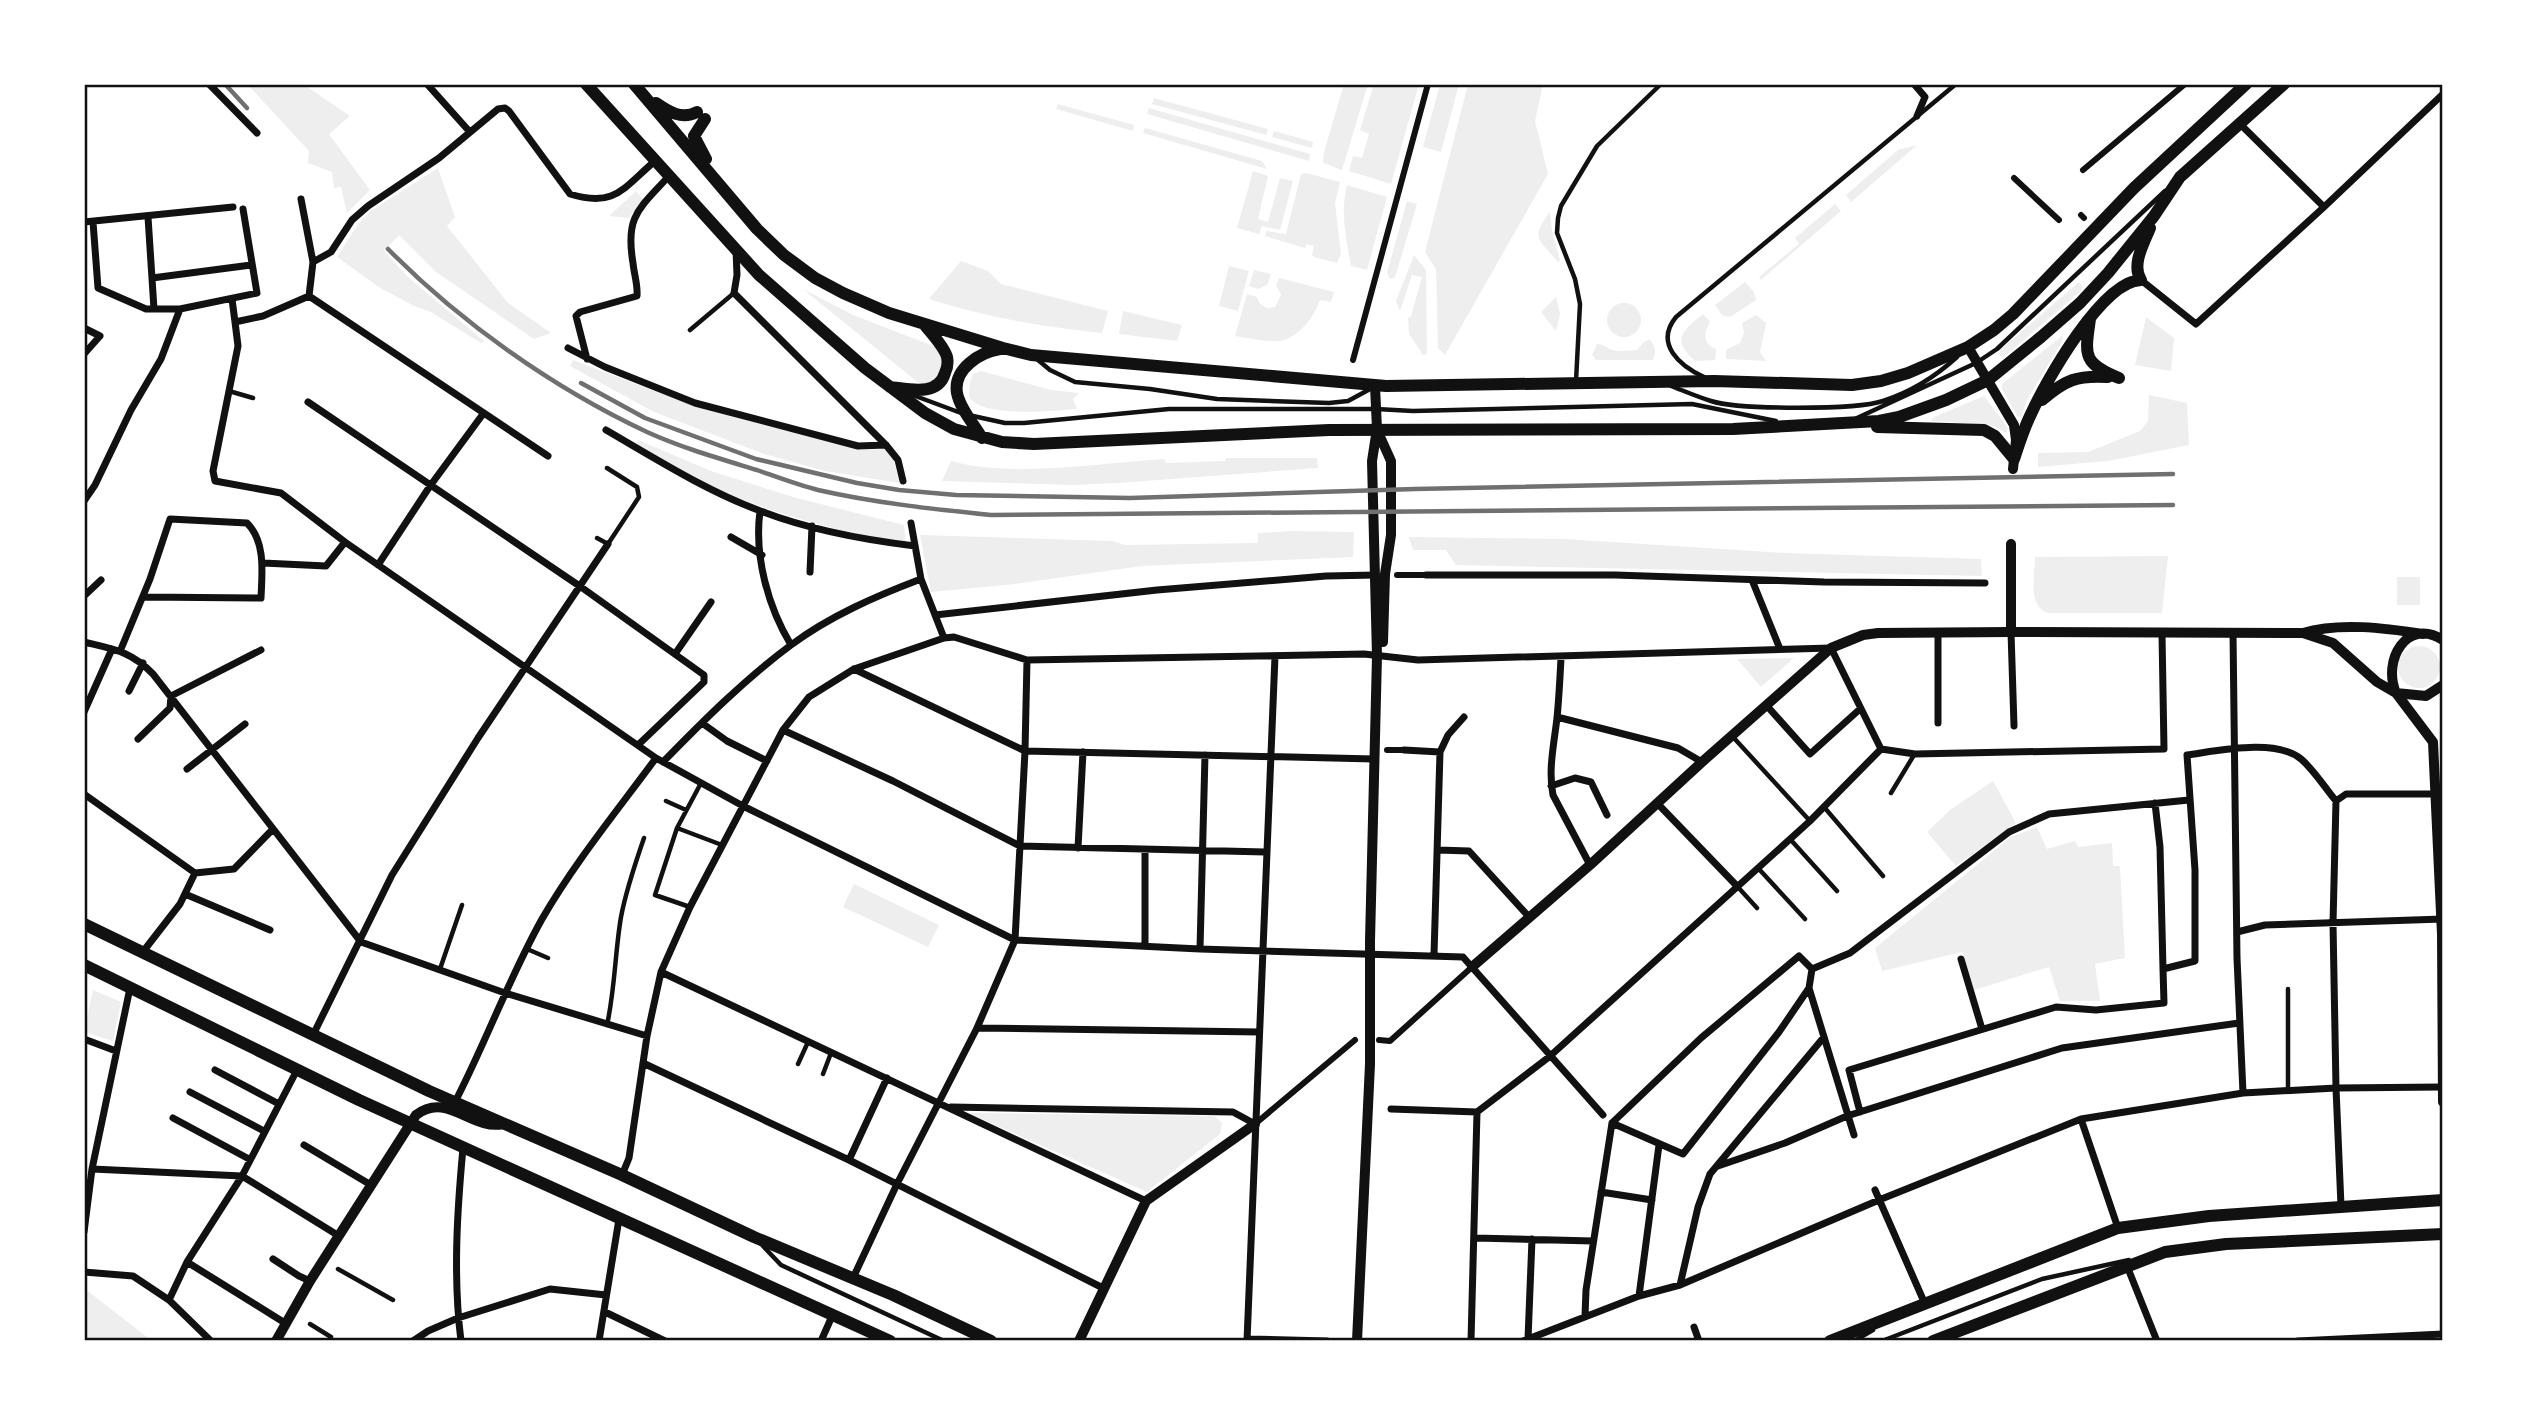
<svg xmlns="http://www.w3.org/2000/svg" width="2527" height="1425" font-family="'PT Sans Narrow',sans-serif">
<style>
.green{fill:#eee}
.lines{fill:none;stroke-linecap:round;stroke-linejoin:round}
.service{stroke:#111;stroke-width:4.5}
.pedestrian{stroke:#111;stroke-width:6}
.minor{stroke:#111;stroke-width:7}
.tertiary{stroke:#111;stroke-width:10}
.secondary{stroke:#111;stroke-width:10}
.primary{stroke:#111;stroke-width:12}
.rail{stroke:#707070;stroke-width:4.5}
.neatline{fill:none;stroke:#111;stroke-width:2.5}
</style>
<rect width="100%" height="100%" fill="#fff"/>
<path class="green" d="M247,84H303L350,116L329,134L370,190L347,213L341,187L334,188L332,172L308,163L309,151Z
M1344,84H1368L1342,170L1323,163L1324,152Z
M1374,84H1419L1391,184L1349,171L1353,156L1362,158L1369,134L1360,130Z
M1440,84H1459L1441,152L1423,147Z
M1468,84H1543L1535,121L1548,174L1445,355L1438,348L1436,269L1425,252Z
M1154,98L1268,129L1266,135L1152,104Z
M1058,104L1134,125L1133,131L1056,109Z
M1149,108L1310,154L1309,161L1147,114Z
M1145,128L1262,161L1267,169L1143,133Z
M1274,131L1313,142L1312,148L1272,137Z
M1917,145L1851,202L1846,195L1898,150Z
M438,168L455,217L447,226L508,303L551,333L534,339L436,272L399,235L384,251L408,277L484,341L481,343L431,312L414,306L380,288L337,257L358,224L369,212Z
M1253,171L1268,176L1258,219L1268,222L1280,178L1293,181L1280,230L1262,226L1259,234L1237,228Z
M1306,173L1340,182L1335,203L1341,254L1337,263L1314,257L1312,255L1314,246L1307,244L1305,248L1265,236L1266,231L1286,234L1301,174Z
M1347,185L1387,197L1367,270L1351,266C1346,238 1340,213 1347,185Z
M636,191L643,199L629,218L609,216Z
M1407,201L1417,204L1396,274L1394,278L1390,279L1387,273Z
M1835,204L1841,211L1761,280L1759,277L1799,244L1795,238Z
M1550,212L1552,231L1560,260L1558,262C1538,238 1530,239 1550,212Z
M1414,255L1426,270L1427,354L1423,355L1409,334L1408,318L1411,316L1422,277L1412,275L1400,311L1396,301Z
M961,261L988,271L1001,284L1108,311L1102,333C1043,327 985,317 929,299Z
M1229,266L1249,271L1238,311L1219,306Z
M1254,270L1271,274L1268,284L1259,289L1249,286Z
M1279,278L1334,292L1331,302L1320,300C1315,316 1298,339 1279,341C1265,342 1249,338 1235,336L1247,294L1257,297L1260,304L1267,308L1275,307L1281,295L1276,285Z
M1745,282L1754,292L1756,300L1730,317L1722,315L1715,305Z
M2079,282L2083,287L2081,291L2004,357L2000,356V350Z
M803,289L853,315L936,347L943,364L935,382L920,384Z
M1556,297L1560,314L1556,331L1541,312Z
M1607 320a17 17 0 1 1 34 0a17 17 0 1 1-34 0Z
M1123,311L1182,325L1177,341L1119,334Z
M1703,314L1710,322C1703,333 1703,344 1716,349L1715,360L1695,361C1671,340 1682,331 1703,314Z
M1756,315L1766,323L1760,352L1766,361L1726,359V350L1740,343L1744,333L1742,323Z
M2146,317L2174,338L2171,371L2135,365Z
M2063,335L2062,342L2026,402L2021,417H2018L2002,389V384Z
M1650,340C1656,346 1656,352 1653,360H1596L1592,355L1597,344C1605,344 1607,349 1613,350C1620,352 1630,350 1637,350L1645,341Z
M573,360L694,406L861,450L885,449L893,459L900,483L825,471L764,454L654,412L570,366Z
M981,371L1051,390L1079,393L1073,399L1077,409C1054,411 982,418 969,397L970,382L973,374Z
M2149,395L2187,403L2189,445L2108,461L2038,467V453L2088,452L2140,431L2148,421Z
M1984,396L2008,428L2006,433L1991,425L1931,421L1934,417Z
M638,440L711,471L793,497L904,525L906,542C836,533 744,506 681,471C666,463 651,452 636,443Z
M1226,458H1317L1318,468L1118,483L1073,485L942,481L951,461C1013,478 1099,463 1164,459L1166,463L1225,461Z
M1291,531L1354,532L1353,557L1142,566L1015,584L931,592L920,535L1113,541L1125,545L1258,543V533Z
M1409,537L1565,539L1785,553L1981,559L1982,576L1456,565L1446,550H1413Z
M2168,556L2162,613H2048C2027,606 2035,575 2035,557Z
M2397,577H2420V605H2397Z
M2398 667a21 21 0 1 1 42 0a21 21 0 1 1-42 0Z
M1794,658L1761,687L1737,659Z
M1993,781L2016,823L1956,866L1927,832L1950,810Z
M2037,827L2047,849L2075,841L2078,847L2112,843L2113,866H2120L2125,958L2095,964L2100,1001H2060L2049,967L1974,990L1962,952L1882,971L1875,948L2011,837Z
M854,884L939,925L928,947L843,907Z
M93,990L121,1002L113,1041L84,1032Z
M968,1113L1215,1116L1222,1123L1220,1134L1147,1192Z
M84,1288L152,1341H84Z"/>
<g class="lines">
<path class="service" d="M690,330L734,293
M1038,360L1050,370L1075,382L1150,389L1217,399L1329,403L1348,401L1372,388
M1704,377C1680,366 1654,344 1676,317L1956,84
M1576,381L1580,304L1575,279L1557,233L1558,218L1561,206L1597,146L1661,84
M1671,386C1684,391 1698,397 1711,401C1739,410 1856,410 1883,401C1911,392 1936,376 1957,357
M229,391L253,398
M910,394L961,413
M973,416L1005,423H1024L1169,409H1376L1413,411L1692,404L1776,421
M1857,418L1976,363L1997,349L2165,191
M597,538L608,544L639,497L637,487L607,468
M1733,737L1810,821
M1891,793L1914,755
M666,801L686,810
M1824,807L1883,876
M677,828L722,845
M1790,839L1837,891
M1758,868L1805,919
M1736,885L1757,908
M690,907L655,895L677,828L701,783
M527,949L548,958
M440,969L462,905
M607,1025C615,989 615,952 621,917C626,890 635,864 644,838
M798,1064L808,1042
M823,1074L831,1053
M2288,1090V989
M763,1246L781,1265L944,1341
M338,1269L393,1300
M310,1324L331,1337
M1854,1341L1873,1330
M1882,1341L2042,1279L2129,1260"/>
<path class="pedestrian" d="M2083,170L2185,84
M2014,178L2059,220
M2081,215L2084,218
M1353,360L1428,84
M1397,575H1426
M1387,750H1404
M1379,1040L1390,1041L1472,967
M1255,1124L1355,1040"/>
<path class="minor" d="M209,84L257,133
M427,84L469,131
M1914,84L1925,97L1917,116
M2239,123L2324,207
M301,199L313,262L309,296
M148,217L154,309
M84,222L233,207
M93,222L98,288L146,309H180L257,293L243,209
M736,250L737,275L734,293L886,445L898,460L903,481
M313,262L331,252L352,220L368,206L439,158L498,109L505,108L509,111L570,194C615,208 623,188 655,161
M152,278L251,265
M2141,280L2196,324L2324,207L2443,94
M232,299L235,322L263,316L309,296L548,456
M235,322L238,346L213,471L215,481L281,493L345,542L656,758L743,806L1015,940L1200,949L1463,957L1603,1115
M84,328L100,336L84,354
M568,348L605,367L695,403L858,446L886,445
M587,359L576,316L580,312L637,296C638,285 634,274 633,263C625,216 639,209 668,177
M308,402L581,587L704,675V682L638,745
M606,430C656,459 705,490 758,510C806,529 865,540 915,546
M84,501L95,485L131,410L161,359L180,309
M760,511C754,556 768,607 791,645
M911,523L921,579L944,638
M731,537L762,555
M263,563L326,566L345,542
M378,565L430,486L483,414
M810,572L812,526
M1426,575H1615L1824,582L1985,583
M1752,580L1780,649
M84,596L101,580
M935,615L1157,590L1326,576L1376,575
M2011,632L2014,726
M1938,633V723
M2233,633L2237,958L2243,1093
M84,642C113,649 131,651 153,674L361,942L505,993L647,1036
M121,649L150,579L170,519L247,523C266,542 262,573 261,598L143,597
M675,654L711,602
M1561,658C1560,678 1559,698 1557,718C1554,744 1548,770 1553,795L1590,865
M854,669L1025,751L1374,759
M129,691L143,663
M1767,706L1810,754L1860,709
M84,712L112,649
M1557,717L1678,748L1702,762
M702,723L727,741L767,761
M783,730L893,781L1020,846L1265,852
M138,739L170,708L171,696L261,650
M1404,750L1440,752
M663,762C703,721 745,679 791,645C830,616 876,596 921,579
M187,769L245,724
M1551,786L1575,778L1591,782L1607,815
M84,794L195,873L234,869L272,830
M2336,801L2346,794H2437
M1657,803L1736,885
M2155,803L2160,847L2163,969
M1078,848L1083,752
M1438,850L1469,851L1530,918
M185,894L270,930
M2237,932L2265,925L2443,919
M1145,946V850
M1200,949L1205,755
M142,953L180,904L195,873
M1434,955L1440,752L1448,735L1464,717
M1961,959L1982,1029
M1812,969L1850,953L2009,832L2049,814L2189,800
M661,972L1146,1201
M977,1028L1259,1032
M313,1035L392,875L478,738L608,544
M84,1039L116,1051
M643,1063L849,1160L1103,1288
M215,1070L279,1104
M190,1092L264,1131
M455,1102C486,1042 509,978 542,919C575,862 617,811 656,758
M951,1107L1233,1112L1255,1124
M1391,1109L1477,1112L1549,1057L1810,821L1881,749L1915,754L2164,749L2162,634
M1860,1112L1849,1070L2056,1007L2096,1010L2164,1003L2163,969L2195,961V870L2187,755C2217,751 2276,738 2301,759C2314,770 2325,788 2336,801L2333,923L2336,1088L2341,1206
M173,1118L249,1159
M2081,1119L2118,1228
M1612,1123L1683,1154L1779,1032L1809,988
M304,1145L371,1185
M849,1160L887,1078
M1718,1166L1785,1143L1847,1116L2062,1048L2239,1023
M92,1169L242,1176L339,1236
M622,1175L629,1158L647,1036L661,972L690,907L783,730L809,697L854,669L944,638L954,637L1027,660L1364,654L1418,660L1831,648L1881,749
M1875,1190L1925,1304
M1601,1192L1652,1200
M84,1232L92,1169L130,988
M1475,1238L1593,1241
M273,1259L299,1276L310,1281
M187,1262L285,1323
M2127,1266L2157,1341
M84,1272L133,1276L169,1300L211,1341
M853,1278L897,1184L977,1028L1015,940L1025,751L1027,660
M1680,1285L1698,1207L1710,1174L1824,1037
M1639,1296L1659,1145
M169,1300L187,1262L242,1176L297,1070
M605,1312L665,1341
M1585,1316L1586,1290L1612,1123L1701,1038L1799,956L1812,969L1809,988L1854,1135
M1694,1327L1699,1341
M1248,1339L1327,1341
M1528,1339L1532,1239
M413,1341L428,1331L458,1318L550,1289L606,1295
M461,1341C453,1278 457,1212 463,1148
M599,1341L619,1219
M821,1341L833,1314
M1247,1341L1275,656
M1471,1341L1477,1112
M1523,1341L1639,1296L1680,1285L1879,1200L2081,1119L2243,1093L2336,1088L2442,1087
M2298,1341L2443,1334"/>
<path class="tertiary" d="M1377,430L1391,461V535L1385,574L1383,642
M1472,967L1590,865L1702,762L1831,648L1863,635L1878,633L2011,632
M276,1341L310,1281L416,1115C447,1091 472,1131 503,1124
M1079,1341L1146,1201L1255,1124
M1357,1341L1370,1064V941L1377,656L1372,461L1377,429L1375,386"/>
<path class="secondary" d="M1968,347L2014,425L2016,440L2013,469
M2011,544V632L2303,633C2339,622 2385,628 2423,634
M2303,633L2333,643L2377,682L2396,693L2433,742L2442,934L2443,1102
M2396,693C2382,660 2407,617 2443,640
M2396,693L2426,696L2443,685"/>
<path class="primary" d="M586,84L759,275L865,368L925,413L954,429L1002,442L1034,444L1329,430L1733,429L1879,421L1899,417L1946,400L1988,380L2041,337L2080,303L2108,273L2154,216L2180,177L2284,84
M634,84L757,229L784,255L815,278L843,293L889,313L1003,348L1031,355L1386,386L1714,381L1852,385L1881,381L1908,373L1968,347L1994,330L2013,314L2134,188L2246,84
M656,103C669,112 682,120 697,112
M705,119L694,136L706,159
M2090,319C2085,355 2082,363 2119,378
M890,387C909,389 938,397 945,373C947,369 948,362 947,357C944,346 931,333 924,324
M2042,400C2065,380 2077,375 2108,377
M1877,427L1984,430L1995,436L2014,459
M982,438C974,424 960,409 957,393C953,369 980,352 1000,349
M2014,459C2019,444 2024,428 2031,414C2046,381 2102,281 2141,280C2131,265 2144,243 2150,228
M84,924L429,1091L622,1175L754,1237L893,1295L991,1341
M84,965L359,1100L890,1341
M1830,1341L2118,1228L2209,1216L2443,1200
M1933,1341L2165,1252L2226,1244L2443,1234"/>
<path class="rail" d="M225,84L247,108
M388,249C460,322 553,388 647,432C682,448 721,459 757,470C777,477 798,485 818,490C875,503 933,509 991,515L2173,505
M581,383L645,418L756,459L857,483L899,490L956,495L1130,498L1415,489L2173,474"/>
</g>
<rect width="2527" height="1425" fill="none" stroke="#ffffff" stroke-width="172"/>
<rect x="86" y="86" width="2355" height="1253" class="neatline"/>
</svg>
